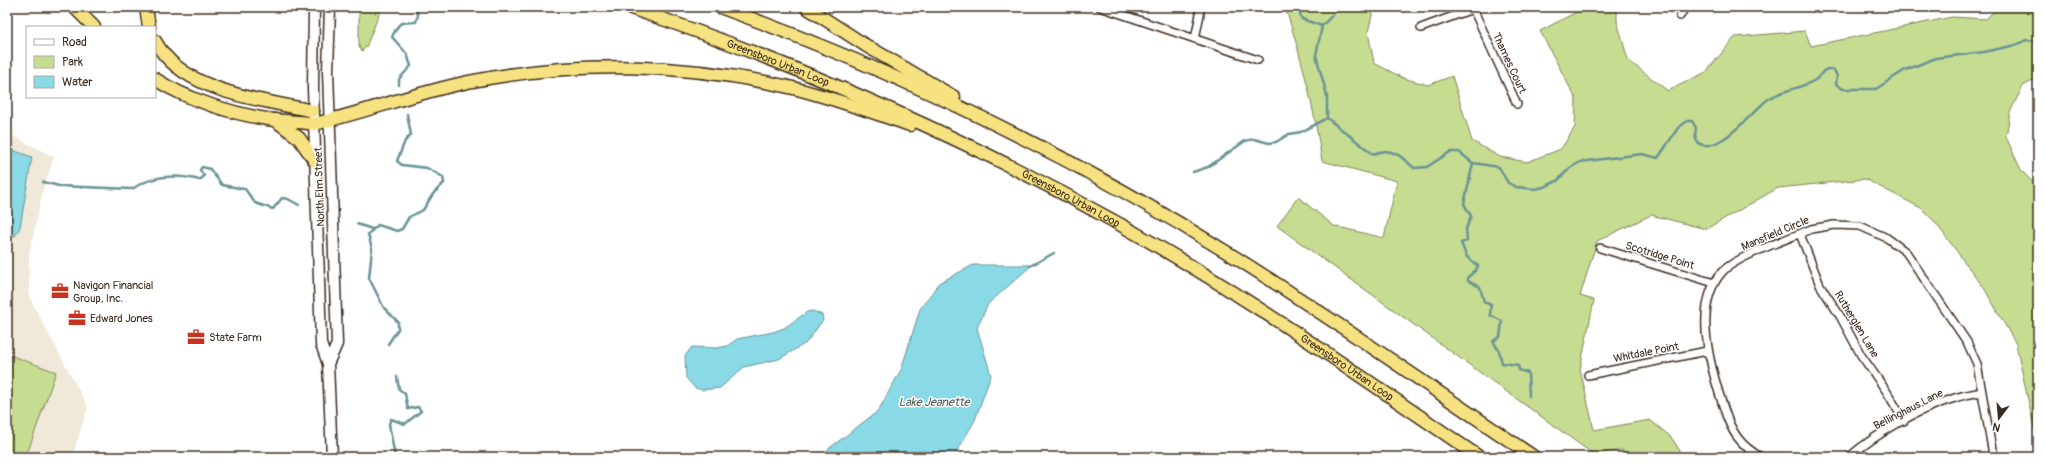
<svg xmlns="http://www.w3.org/2000/svg" width="2045" height="464" font-family="Pangolin,sans-serif">
<style>
.built{fill:#f0e9da}
.green{fill:#c6dc91;stroke:#808358}
.water{fill:#89d9e6;stroke:#6a9396}
.lines{fill:none;stroke-linecap:round;stroke-linejoin:round}
.stream{stroke:#6a9396;stroke-width:2.5}
.minor-casing{stroke:#3b2a1e;stroke-width:10}
.secondary-casing{stroke:#3b2a1e;stroke-width:13}
.motorway-casing{stroke:#3b2a1e;stroke-width:15}
.minor{stroke:#fff;stroke-width:7}
.secondary{stroke:#fff;stroke-width:10}
.motorway{stroke:#f7e281;stroke-width:12}
.labels{text-anchor:middle;stroke-width:3;stroke-linejoin:round;paint-order:stroke}
.street-label{font-size:11px;fill:#3b2a1e;stroke:#fff}
.poi-label{font-size:11px;fill:#3b2a1e;stroke:#fff;text-anchor:start}
.water-label{font-size:12px;font-style:italic;fill:#525f5a;stroke:#fff}
</style>
<rect width="100%" height="100%" fill="#fff"/>
<filter id="ink" filterUnits="userSpaceOnUse"><feTurbulence type="fractalNoise" baseFrequency=".025" numOctaves="2"/><feDisplacementMap in="SourceGraphic" scale="8" xChannelSelector="R" yChannelSelector="G"/><feConvolveMatrix kernelMatrix="1 2 1 2 8 2 1 2 1" color-interpolation-filters="sRGB"/></filter>
<g filter="url(#ink)">
<path class="built" d="M7,133L54,157L43,190L29,255V297L88,407L72,457H7Z"/>
<path class="green" d="M359,7H382L366,47L362,51L359,47Z
M1285,7H1374L1368,32L1374,63L1403,78L1428,85L1452,76L1472,141L1500,157L1527,162L1561,149L1575,127L1576,99L1540,31L1586,7H1617V21L1628,60L1668,91L1706,72L1735,37L1805,31L1811,46L1952,17L1986,19L1998,7H2038V78L2023,86L2010,112L2006,137L2021,170L2038,188V446L2016,344L1984,288L1935,222L1921,208L1865,179L1778,188L1706,229L1651,215L1597,241L1580,296L1594,300L1580,369L1594,430L1650,420L1671,437L1684,457H1632L1622,450L1593,454L1277,226L1298,197L1334,226L1384,238L1397,181L1322,161C1314,108 1302,58 1285,7Z
M7,354L56,372L26,457H7Z"/>
<path class="water" d="M7,148L32,157L20,227L16,235L7,240Z
M973,265H1032L988,304L977,328L991,375L975,420L954,457H818L878,411L901,370L920,309L939,283Z
M813,311L822,315L823,320L806,343L779,359L744,367L720,388L702,390L695,388L686,378L685,356L692,347L717,348L727,346L737,339L773,332L784,328L807,312Z"/>
<g class="lines">
<path class="stream" d="M1297,7L1302,19L1322,26
M1340,7L1322,26L1316,55L1327,96V118L1373,154C1391,146 1401,156 1414,168L1427,167L1450,152H1459L1473,163L1499,167L1508,183L1516,187L1535,189L1544,187L1557,181L1570,168L1580,162L1642,154L1658,158L1678,128L1687,121H1692L1696,128C1695,133 1694,141 1700,144C1720,153 1752,112 1767,100C1780,90 1801,89 1815,80C1822,76 1822,66 1834,70L1837,76L1836,84L1843,89H1876L1905,70L1936,58L1984,52L2016,45L2026,40L2038,41
M2038,23V24
M399,85V79L411,66L407,54L392,37C399,22 399,22 416,22L418,15L415,7
M1473,163L1464,204L1471,216L1466,229L1467,241L1461,243L1467,257L1478,266L1476,270L1468,277V281L1480,287L1484,302L1491,305L1490,315L1502,321L1500,337L1493,341L1499,351L1502,363L1518,365L1519,370L1528,373L1529,396
M1193,172L1208,167L1245,141L1254,139L1269,143L1276,142L1289,134L1301,132L1327,118
M43,182L59,186L132,189C152,175 176,174 200,180L204,176L200,170L202,167L210,169L222,185L245,189L255,203L273,209L282,198L288,199L299,205
M357,224L372,229
M1030,266L1054,253
M388,344L398,329V322L384,308L369,278L372,249L368,234L378,225L397,231L402,229L409,217L423,210L433,194L444,183L443,177L427,168L402,165L397,161L405,141L411,135L407,114
M395,457L389,424L391,419L405,424L421,411L418,407L408,409L405,394L399,389L397,377"/>
<g class="minor-casing">
<path id="minor" d="M1100,7L1258,60
M1473,9L1517,104
M1680,16L1685,7
M1421,28L1475,8
M1195,39L1200,14L1199,7
M1800,234L1820,285L1840,316L1861,355L1887,392L1904,421
M1600,248L1714,283
M1588,375L1707,351
M1761,457C1752,452 1744,446 1738,438C1728,425 1724,408 1719,393C1708,357 1694,302 1723,271C1738,256 1790,238 1811,229L1834,225L1860,226L1887,238L1906,252L1967,342L1977,364L1992,449L1995,457
M1849,457C1878,433 1916,410 1952,399C1962,395 1972,394 1982,392"/>
</g>
<g class="secondary-casing">
<path id="secondary" d="M314,7L313,87L321,344L328,364L332,457
M328,364L337,344L328,71L330,7"/>
</g>
<g class="motorway-casing">
<g id="motorway">
<path d="M74,7L94,27"/>
<path d="M146,7L149,27"/>
<path id="s1" d="M628,7C799,65 964,137 1121,225C1245,295 1362,377 1479,457"/>
<path d="M720,7C899,72 1072,156 1233,256C1335,320 1434,390 1534,457"/>
<path d="M806,7L865,45L954,97"/>
<path d="M155,41C183,93 261,99 313,111"/>
<path d="M155,79C187,100 236,115 274,120C287,122 300,121 314,124C365,112 415,93 468,82C575,60 687,63 793,88C833,98 872,112 910,125"/>
<path d="M275,120L299,138L315,161"/>
</g>
</g>
<use href="#minor" class="minor"/>
<use href="#secondary" class="secondary"/>
<use href="#motorway" class="motorway"/>
</g>
</g>
<defs>
<g id="office-bare" transform="scale(1.38)"><path d="M-6-3h4V-5.5h4V-3h4V5H-6ZM-1-4.5V-3h2v-1.5ZM-6 0V1H6V0Z" fill="#c8321e" stroke="#fff" stroke-width="2.5" paint-order="stroke"/></g>
</defs>
<g fill-rule="evenodd">
<use href="#office-bare" x="60" y="291"/>
<use href="#office-bare" x="77" y="318"/>
<use href="#office-bare" x="196" y="337"/>
</g>
<g class="labels">
<g class="street-label">
<text dy="4" stroke="none"><textPath href="#s1" startOffset="160">Greensboro Urban Loop</textPath></text>
<text transform="translate(1510 63) rotate(65)" y="4">Thames Court</text>
<text transform="translate(319 187) rotate(-92)" y="4">North Elm Street</text>
<text dy="4" stroke="none"><textPath href="#s1" startOffset="483">Greensboro Urban Loop</textPath></text>
<text transform="translate(1775 233) rotate(-23)" y="4">Mansfield Circle</text>
<text transform="translate(1660 255) rotate(17)" y="4">Scotridge Point</text>
<text transform="translate(1857 324) rotate(59)" y="4">Rutherglen Lane</text>
<text transform="translate(1646 352) rotate(-11)" y="4">Whitdale Point</text>
<text dy="4" stroke="none"><textPath href="#s1" startOffset="807">Greensboro Urban Loop</textPath></text>
<text transform="translate(1908 409) rotate(-27)" y="4">Bellinghaus Lane</text>
</g>
<g class="poi-label">
<text x="73" y="289">Navigon Financial<tspan x="73" dy="13">Group, Inc.</tspan></text>
<text x="90" y="322">Edward Jones</text>
<text x="209" y="341">State Farm</text>
</g>
<g class="water-label">
<text x="934" y="406">Lake Jeanette</text>
</g>
</g>
<rect width="2045" height="464" fill="none" stroke="#fff" stroke-width="24"/>
<rect x="12" y="12" width="2021" height="440" fill="none" stroke="#3b2a1e" stroke-width="1.5" filter="url(#ink)"/>
<rect x="26" y="26" width="130" height="72" fill="#ffffff" stroke="#b1aaa5"/>
<rect x="34" y="39" width="20" height="6" fill="#ffffff" stroke="#b1aaa5"/>
<text x="62" y="46" font-size="12" fill="#3b2a1e">Road</text>
<rect x="34" y="56" width="20" height="12" fill="#c6dc91" stroke="#b1aaa5"/>
<text x="62" y="66" font-size="12" fill="#3b2a1e">Park</text>
<rect x="34" y="76" width="20" height="12" fill="#89d9e6" stroke="#b1aaa5"/>
<text x="62" y="86" font-size="12" fill="#3b2a1e">Water</text>
<g transform="translate(1999 418) rotate(196)" stroke="#ffffff" stroke-width="3" paint-order="stroke">
<path d="M0-3L7 15L0 10L-7 15Z" fill="#3b2a1e"/>
<text y="-6" font-size="11" font-weight="bold" text-anchor="middle" fill="#3b2a1e">N</text>
</g>
</svg>
